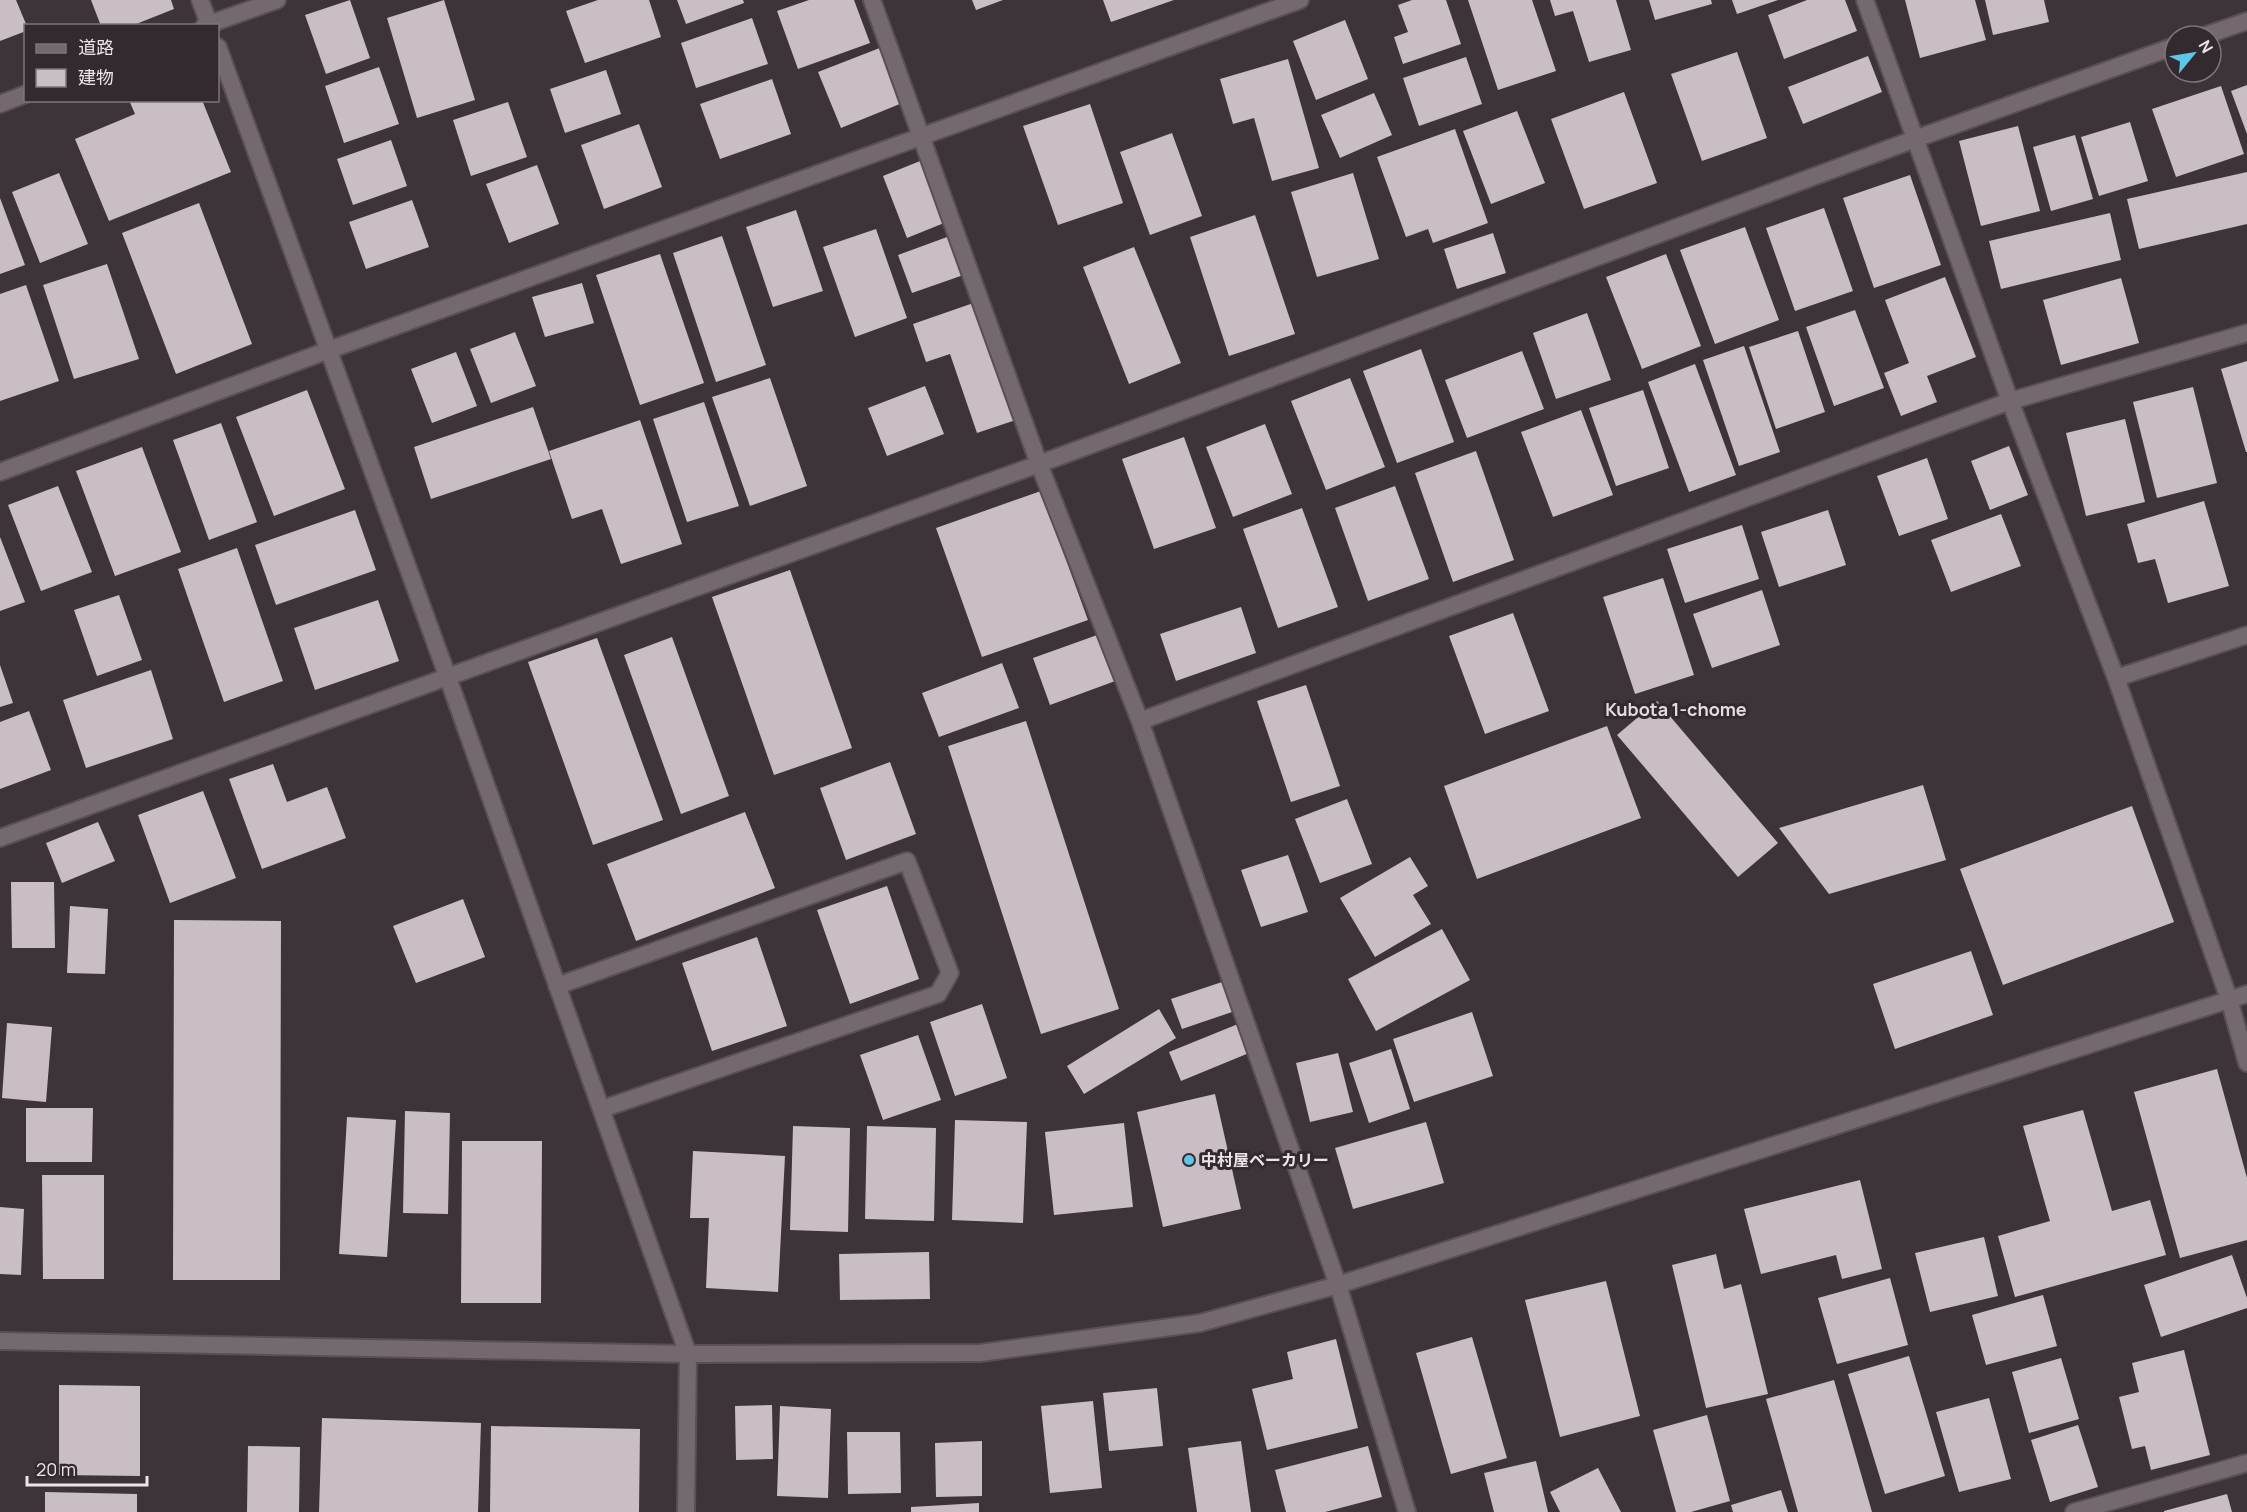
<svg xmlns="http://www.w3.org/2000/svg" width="2247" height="1512" font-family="Manrope,'Noto Sans JP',sans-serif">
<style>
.building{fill:#cabec5}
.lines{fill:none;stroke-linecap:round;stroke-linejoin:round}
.service-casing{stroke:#585054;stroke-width:20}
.minor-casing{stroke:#585054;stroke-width:20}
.tertiary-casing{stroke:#585054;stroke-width:20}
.service{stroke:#74696f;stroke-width:16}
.minor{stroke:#74696f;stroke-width:16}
.tertiary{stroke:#74696f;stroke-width:16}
.poi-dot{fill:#5dc7e8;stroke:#332a2f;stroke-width:2}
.labels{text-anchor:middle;stroke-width:6;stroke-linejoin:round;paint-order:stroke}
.poi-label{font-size:16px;font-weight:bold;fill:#ebe4e8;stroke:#332a2f;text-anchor:start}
.neighbourhood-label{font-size:18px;font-weight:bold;fill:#e7dbe2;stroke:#332a2f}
</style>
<rect width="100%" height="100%" fill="#3d3439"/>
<path class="building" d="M0,0H16L26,24V31L0,41Z
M91,0H171L174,9L131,26H101Z
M350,0L370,58L326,74L305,15Z
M444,0L475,100L417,118L387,18Z
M598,0H649L661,37L585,63L566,11Z
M677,0H743L744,3L686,24Z
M809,0H854L870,43L798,69L777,11Z
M972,0H1003L976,10Z
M1103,0H1174L1111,22Z
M1412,0H1446L1461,44L1403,64L1394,37L1408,32L1398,5Z
M1468,0H1532L1556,71L1498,90Z
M1550,0H1616L1631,50L1589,62L1573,11L1555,16Z
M1649,0H1711L1712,4L1655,20Z
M1732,0H1778L1737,14Z
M1807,0H1845L1857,31L1784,59L1768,15Z
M1905,0H1975L1986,40L1920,58Z
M1985,0H2044L2049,22L1993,35Z
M752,18L768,64L696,88L681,43Z
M1345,20L1368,79L1316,100L1293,41Z
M890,44L912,99L841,128L818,72Z
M1737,52L1767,138L1702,161L1671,74Z
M1868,56L1882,92L1803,124L1788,87Z
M1466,57L1482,104L1419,126L1403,78Z
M1288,59L1319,168L1272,181L1254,118L1233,124L1220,79Z
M379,67L399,124L344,143L325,86Z
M606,70L621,114L565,133L550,89Z
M772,79L791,134L720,159L700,104Z
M2247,85V134L2231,91Z
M2221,86L2244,154L2176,177L2152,109Z
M1624,92L1657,183L1584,209L1551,119Z
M1374,93L1392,135L1340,158L1321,115Z
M129,100H202L231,172L109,221L75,139L135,114Z
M508,102L527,157L471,176L453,120Z
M1090,104L1123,203L1058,225L1023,126Z
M1517,111L1545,183L1491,204L1463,131Z
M2130,122L2148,181L2099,196L2081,137Z
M639,124L662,187L604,209L581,145Z
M2018,126L2040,211L1981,226L1959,141Z
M1455,129L1488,223L1433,243L1428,229L1406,237L1377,157Z
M1172,133L1202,216L1150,235L1120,152Z
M2075,135L2093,199L2051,211L2033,147Z
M391,140L407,186L353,205L337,159Z
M930,157L954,219L907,238L883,176Z
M537,165L559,224L509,243L486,184Z
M2247,172V224L2139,249L2127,199Z
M59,173L88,244L40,263L12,192Z
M1353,173L1379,259L1317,277L1291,192Z
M1910,175L1941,265L1874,288L1843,198Z
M0,198L25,265L0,274Z
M412,200L429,247L366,269L349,222Z
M199,203L252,344L176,374L122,233Z
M1824,208L1853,291L1795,311L1766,228Z
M796,210L823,291L773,307L746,227Z
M2110,213L2121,260L2001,289L1989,241Z
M1255,215L1295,334L1229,356L1190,237Z
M1745,227L1779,320L1715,344L1680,250Z
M876,229L907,318L855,337L823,247Z
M958,233L972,272L912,293L898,255Z
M1493,233L1506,273L1457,289L1444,249Z
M722,236L766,365L716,382L673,253Z
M1134,247L1181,363L1129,384L1083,267Z
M660,254L704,383L640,405L596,275Z
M1666,254L1701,346L1642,369L1606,277Z
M107,264L139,359L74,379L43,285Z
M1945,277L1976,357L1927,376L1937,402L1901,416L1884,373L1909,363L1885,300Z
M2121,278L2139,343L2061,365L2043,300Z
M582,283L594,323L545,337L532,297Z
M26,285L59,381L0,401V294Z
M982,300L1022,418L977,433L950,354L926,362L913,324Z
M1855,310L1884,388L1834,406L1806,327Z
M1587,313L1611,380L1556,399L1533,333Z
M1798,331L1825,412L1776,429L1749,347Z
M515,332L536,386L491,403L470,349Z
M1744,346L1780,452L1739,466L1703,360Z
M1421,349L1454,442L1397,463L1363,371Z
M1522,351L1544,409L1467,438L1445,380Z
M456,352L477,406L432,423L411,369Z
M2247,361V452H2246L2221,369Z
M1695,364L1736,475L1689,492L1648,382Z
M770,378L807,486L750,506L712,397Z
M1350,378L1385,467L1326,490L1291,401Z
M925,386L944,434L887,456L868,408Z
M2193,387L2217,483L2157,498L2133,402Z
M307,390L345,489L274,516L236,417Z
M1643,390L1669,468L1616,486L1589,408Z
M704,402L739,506L687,522L653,419Z
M533,407L551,459L431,499L414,447Z
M1581,410L1613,495L1553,517L1521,432Z
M2125,419L2145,502L2086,516L2066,433Z
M640,420L682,544L621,564L602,509L572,519L549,451Z
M221,423L257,522L209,540L173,440Z
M1265,424L1292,494L1233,517L1206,447Z
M1184,437L1216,528L1154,549L1122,459Z
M2009,446L2028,495L1990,510L1971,461Z
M142,447L181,552L115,576L76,471Z
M1476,451L1514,560L1453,582L1415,473Z
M1927,458L1948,519L1899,536L1877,476Z
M58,486L92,572L41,591L8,505Z
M1395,486L1429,579L1368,601L1335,508Z
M1041,491L1088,620L982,657L936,528Z
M2204,501L2229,586L2168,603L2155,559L2138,563L2127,524Z
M1302,508L1338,607L1278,628L1243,529Z
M355,510L376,570L276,605L255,545Z
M1828,510L1846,565L1779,587L1761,532Z
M2001,514L2021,566L1951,592L1931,540Z
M1742,525L1759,579L1685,603L1667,549Z
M0,537L25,602L0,611Z
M237,548L283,681L224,702L178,569Z
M790,570L852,748L774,775L712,597Z
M1663,578L1694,675L1635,694L1603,597Z
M1762,590L1780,645L1712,668L1693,614Z
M119,595L142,660L97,676L74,610Z
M378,600L399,661L315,690L294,628Z
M1241,607L1256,653L1176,681L1160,634Z
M1513,613L1549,711L1485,734L1449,636Z
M1100,634L1118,680L1050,705L1033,658Z
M672,637L729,796L681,814L624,655Z
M597,638L663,820L593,845L528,662Z
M1002,663L1019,708L939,737L922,693Z
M0,665L13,703L0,707Z
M151,670L173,739L86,768L63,700Z
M1306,685L1340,786L1291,802L1257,701Z
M1657,701L1778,843L1738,877L1617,735Z
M29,711L51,770L0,789V722Z
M1026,721L1119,1009L1041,1034L948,746Z
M1607,726L1641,818L1477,879L1444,786Z
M890,762L916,834L846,860L820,788Z
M273,764L287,802L327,787L346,838L262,869L229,779Z
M1923,785L1946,860L1829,894L1779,828Z
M203,791L236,878L170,903L138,815Z
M1347,799L1372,864L1320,883L1295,819Z
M2132,806L2174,922L2003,985L1960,869Z
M745,812L775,888L636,941L607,864Z
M98,822L115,861L62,883L46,843Z
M1288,855L1308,912L1261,927L1241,870Z
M1410,857L1428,886L1413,895L1431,924L1375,957L1340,898Z
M11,882H54L55,948H12Z
M887,886L919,979L850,1004L817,910Z
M463,899L485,957L416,983L393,926Z
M70,906L108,909L105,974L67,973Z
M174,920L281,921L280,1280H173Z
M1442,929L1470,980L1376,1031L1348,979Z
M757,937L787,1026L712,1051L682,963Z
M1971,951L1993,1015L1895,1049L1873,984Z
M1225,981L1235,1011L1182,1029L1171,999Z
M982,1004L1007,1078L955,1096L930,1022Z
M1159,1009L1176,1038L1084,1094L1067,1066Z
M1472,1012L1493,1076L1414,1102L1393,1039Z
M7,1023L52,1027L46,1102L2,1098Z
M1238,1024L1249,1053L1181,1081L1169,1052Z
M918,1035L941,1100L883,1120L860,1055Z
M1391,1049L1410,1109L1369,1123L1349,1063Z
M1338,1053L1353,1112L1310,1122L1296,1063Z
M2217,1069L2247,1178V1240L2180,1258L2134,1092Z
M1215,1094L1241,1209L1163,1227L1137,1112Z
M26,1108H93L92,1162H26Z
M2083,1110L2112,1211L2150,1200L2166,1255L2015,1297L1998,1236L2050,1221L2023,1126Z
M405,1111L450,1113L448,1214L403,1213Z
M347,1117L396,1120L387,1257L339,1254Z
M955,1120L1027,1122L1023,1223L952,1220Z
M1426,1122L1444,1183L1353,1209L1335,1148Z
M1124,1123L1133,1207L1054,1215L1045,1132Z
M793,1126L850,1128L848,1232L790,1230Z
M867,1126L936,1128L934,1221L865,1219Z
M462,1141H542L541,1303H461Z
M693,1151L785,1156L778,1292L706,1288L709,1218H690Z
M42,1175H104V1279H43Z
M1860,1180L1882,1269L1842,1279L1836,1255L1761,1274L1744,1209Z
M0,1207L24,1209L21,1275L0,1274Z
M1984,1237L1998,1296L1930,1312L1915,1253Z
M929,1252L930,1299L840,1300L839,1254Z
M1716,1254L1724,1289L1741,1284L1768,1394L1706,1408L1672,1265Z
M2232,1255L2247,1298V1308L2161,1337L2144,1285Z
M1890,1278L1908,1345L1837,1364L1818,1298Z
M1606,1281L1640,1416L1560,1437L1525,1300Z
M2043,1295L2057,1346L1986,1365L1972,1315Z
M1472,1337L1507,1458L1451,1474L1416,1353Z
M1336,1339L1358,1428L1267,1450L1252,1389L1293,1379L1287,1352Z
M2184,1350L2210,1455L2151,1470L2145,1446L2132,1449L2119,1397L2139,1392L2132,1363Z
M1909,1356L1945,1476L1885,1494L1848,1374Z
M2061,1358L2079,1419L2029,1433L2012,1372Z
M1834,1380L1872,1512H1798L1766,1399Z
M59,1385L140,1386V1476L59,1475Z
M1157,1388L1163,1446L1109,1451L1103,1393Z
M1989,1398L2011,1479L1959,1492L1936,1412Z
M1093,1401L1102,1488L1050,1493L1041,1406Z
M772,1405L773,1459L736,1460L735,1406Z
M780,1406L831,1409L828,1498L777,1496Z
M1707,1415L1730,1501L1691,1512H1676L1653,1430Z
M322,1418L481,1423L478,1512H319Z
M2078,1425L2098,1487L2050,1502L2031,1440Z
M491,1426L640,1429L639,1512H490Z
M847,1432H900L901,1493L848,1494Z
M982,1441V1496L936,1497L935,1443Z
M1241,1441L1251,1512H1197L1188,1448Z
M248,1446L300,1447L299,1512H247Z
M1368,1446L1382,1497L1325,1512H1286L1275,1470Z
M1536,1461L1548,1512H1494L1484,1473Z
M1598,1468L1621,1512H1560L1550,1492Z
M1781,1490L1788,1512H1733L1731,1505Z
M45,1492L137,1494V1512H45Z
M2227,1494L2232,1512H2164V1511Z
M979,1503V1512H911V1507Z"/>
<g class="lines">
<g class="service-casing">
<path id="service" d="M872,0L1039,464L1140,721L1338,1285L1407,1512
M1865,0L2010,401L2116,678L2229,999L2247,1063
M204,26L277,0
M2204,36L2247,21
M0,104L26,94
M0,472L329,350L1300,0
M2116,678L2247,635
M1140,721L2010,401L2247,333
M0,838L1039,464L1915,139L2175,46
M557,986L907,861L950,973L938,994L602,1109
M2074,1512L2247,1463"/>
</g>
<g class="minor-casing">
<path id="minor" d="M200,0L210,26
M218,47L447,675L688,1354L686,1512"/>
</g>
<g class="tertiary-casing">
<path id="tertiary" d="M0,1341L688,1354L980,1353L1200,1323L1338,1285L2247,994"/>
</g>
<use href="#service" class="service"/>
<use href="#minor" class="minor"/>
<use href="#tertiary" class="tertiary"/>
</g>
<circle class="poi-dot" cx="1189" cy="1160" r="6"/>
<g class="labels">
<g class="poi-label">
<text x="1201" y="1166">中村屋ベーカリー</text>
</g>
<g class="neighbourhood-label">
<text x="1676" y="716">Kubota 1-chome</text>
</g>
</g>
<rect x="24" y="24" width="195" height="78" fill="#332a2f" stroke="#7d7479" stroke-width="1.5"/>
<rect x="36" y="44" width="30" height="9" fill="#74696f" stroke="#7d7479" stroke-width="1.5"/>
<text x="78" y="54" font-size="18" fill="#ebe4e8">道路</text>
<rect x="36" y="69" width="30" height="18" fill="#cabec5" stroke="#7d7479" stroke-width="1.5"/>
<text x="78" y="84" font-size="18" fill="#ebe4e8">建物</text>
<g transform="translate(2193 54) rotate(60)"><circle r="28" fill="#332a2f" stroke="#7d7479" stroke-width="1.5"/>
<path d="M0-4.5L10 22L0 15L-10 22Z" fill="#5dc7e8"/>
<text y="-9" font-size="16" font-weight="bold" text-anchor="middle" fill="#ebe4e8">N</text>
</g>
<path d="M27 1476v9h120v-9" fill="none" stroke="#ebe4e8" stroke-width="3"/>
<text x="36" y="1476" font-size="18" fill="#ebe4e8" stroke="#332a2f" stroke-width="4.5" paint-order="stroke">20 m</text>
</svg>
